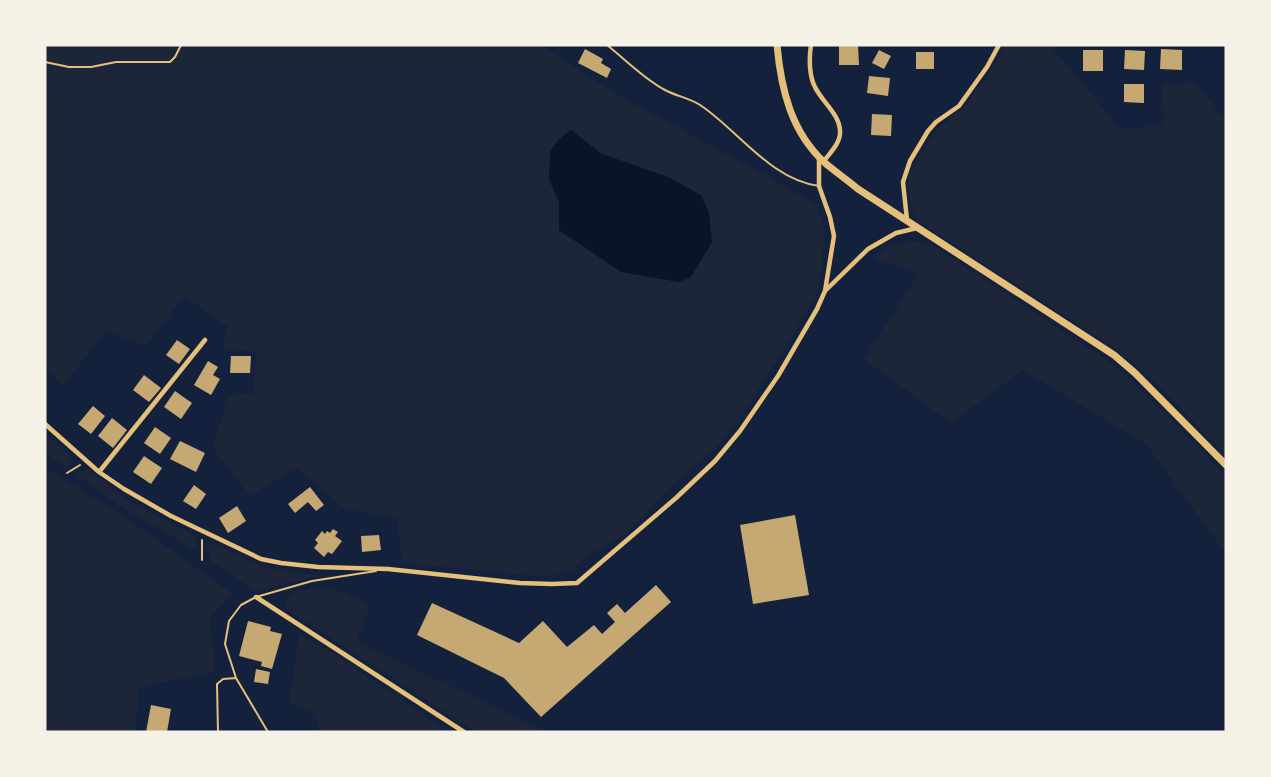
<svg xmlns="http://www.w3.org/2000/svg" width="1271" height="777" font-family="'IBM Plex Sans',sans-serif">
<style>
.green{fill:#1d2539;fill-rule:evenodd}
.water{fill:#0b132b}
.building{fill:#c6a872}
.lines{fill:none;stroke-linecap:round;stroke-linejoin:round}
.path{stroke:#e5c07b;stroke-width:2}
.service{stroke:#e5c07b;stroke-width:2}
.minor{stroke:#e5c07b;stroke-width:4.5}
.primary{stroke:#e5c07b;stroke-width:7}
</style>
<rect width="100%" height="100%" fill="#14213d"/>
<path class="green" d="M45,45H541L613,92L788,188L817,205L825,233L819,290L787,345L741,416L717,446L670,487L626,534L583,558L573,570L552,576L524,575L402,563L397,518L345,509L297,468L250,496L212,447L230,395L254,393L256,352L222,348L228,327L184,296L146,346L106,330L63,387L47,367L45,359ZM602,154L668,177L679,282L621,272L559,230V202Z
M1050,45L1120,128L1164,126L1162,84L1196,83L1226,121V455L1152,379L1114,348L918,221L910,207L908,175L937,129L964,108L992,69L1004,46Z
M911,241L932,245L1111,363L1157,405L1226,477V554L1147,445L1023,370L951,423L864,359L919,273L872,258L890,247Z
M45,433L74,461L66,466L45,453Z
M45,468L122,515L233,594L210,618L215,671L138,688L136,732H45Z
M86,469L129,501L196,536V551L125,509L76,475Z
M206,544H214L262,567L320,576L255,591L211,561Z
M319,588L346,593L370,606L356,641L546,732H476L286,609L288,598L296,591Z
M299,634L331,652L449,732H320L314,713L289,704Z"/>
<path class="water" d="M571,130L602,154L668,177L701,195L709,213L712,242L691,277L679,282L621,272L559,230V202L549,180L550,151L559,139Z"/>
<path class="building" d="M839,45H858L859,65H839Z
M585,49L603,59L601,63L611,69L607,78L578,63Z
M1161,49L1182,50V70L1160,69Z
M879,50L891,56L884,69L872,63Z
M1083,50H1103V71H1083Z
M1125,50L1145,51L1144,70L1124,69Z
M916,52H934V69H916Z
M869,76L890,78L888,96L867,93Z
M1124,84H1144V103L1124,102Z
M872,114L892,115L891,136L871,135Z
M177,340L190,349L179,364L166,355Z
M231,356H251L250,373H230Z
M208,361L218,367L213,375L220,379L211,395L194,385Z
M144,375L161,388L149,402L133,390Z
M175,391L192,403L181,419L164,407Z
M93,406L105,416L91,434L78,424Z
M112,418L127,430L113,448L98,436Z
M155,427L171,438L160,454L144,443Z
M180,441L205,453L196,472L170,459Z
M144,456L162,468L151,484L133,472Z
M194,485L206,494L196,509L183,501Z
M310,487L324,505L316,511L308,502L295,513L288,504Z
M237,506L246,521L228,533L219,518Z
M795,515L809,595L753,604L740,525Z
M333,529L338,532L335,536L342,541L332,554L328,552L324,557L314,548L318,543L315,540L322,531L325,534L327,531L330,533Z
M379,535L381,550L362,552L361,536Z
M656,585L671,602L541,717L504,678L417,635L432,603L519,643L543,621L567,647L594,625L602,634L615,622L607,613L617,604L625,613Z
M248,621L271,627L270,631L282,634L272,669L261,666L262,662L239,656Z
M256,669L270,672L268,684L254,682Z
M151,705L171,709L167,732H146Z"/>
<g class="lines">
<path class="path" d="M45,62L69,67H91L116,62H170L175,57L181,45
M67,473L80,465
M202,540V560"/>
<path class="service" d="M607,45C626,60 644,79 665,90C678,97 691,98 703,107C740,133 772,180 819,186
M236,678L268,732
M218,732L217,684L223,679L236,678L225,644L229,621L241,605L256,597L312,581L376,571"/>
<path class="minor" d="M811,45C809,58 809,76 815,87C822,102 841,115 840,133C840,143 830,153 824,161
M819,158V186L830,217L834,236L825,291
M907,220L903,182L910,161L928,131L936,122L959,106L987,67L999,45
M45,424L99,472L124,489L171,516L261,559L281,563L318,567L388,569L520,583L552,584L577,583L676,498L715,461L740,431L778,376L817,309L825,291L868,249L896,233L917,228
M99,472L205,340
M256,597L464,732"/>
<path class="primary" d="M777,45C781,89 791,132 825,163C836,172 847,180 858,189L1114,355L1135,373L1226,465"/>
</g>
<rect width="1271" height="777" fill="none" stroke="#f6f1e7" stroke-width="93"/>
</svg>
